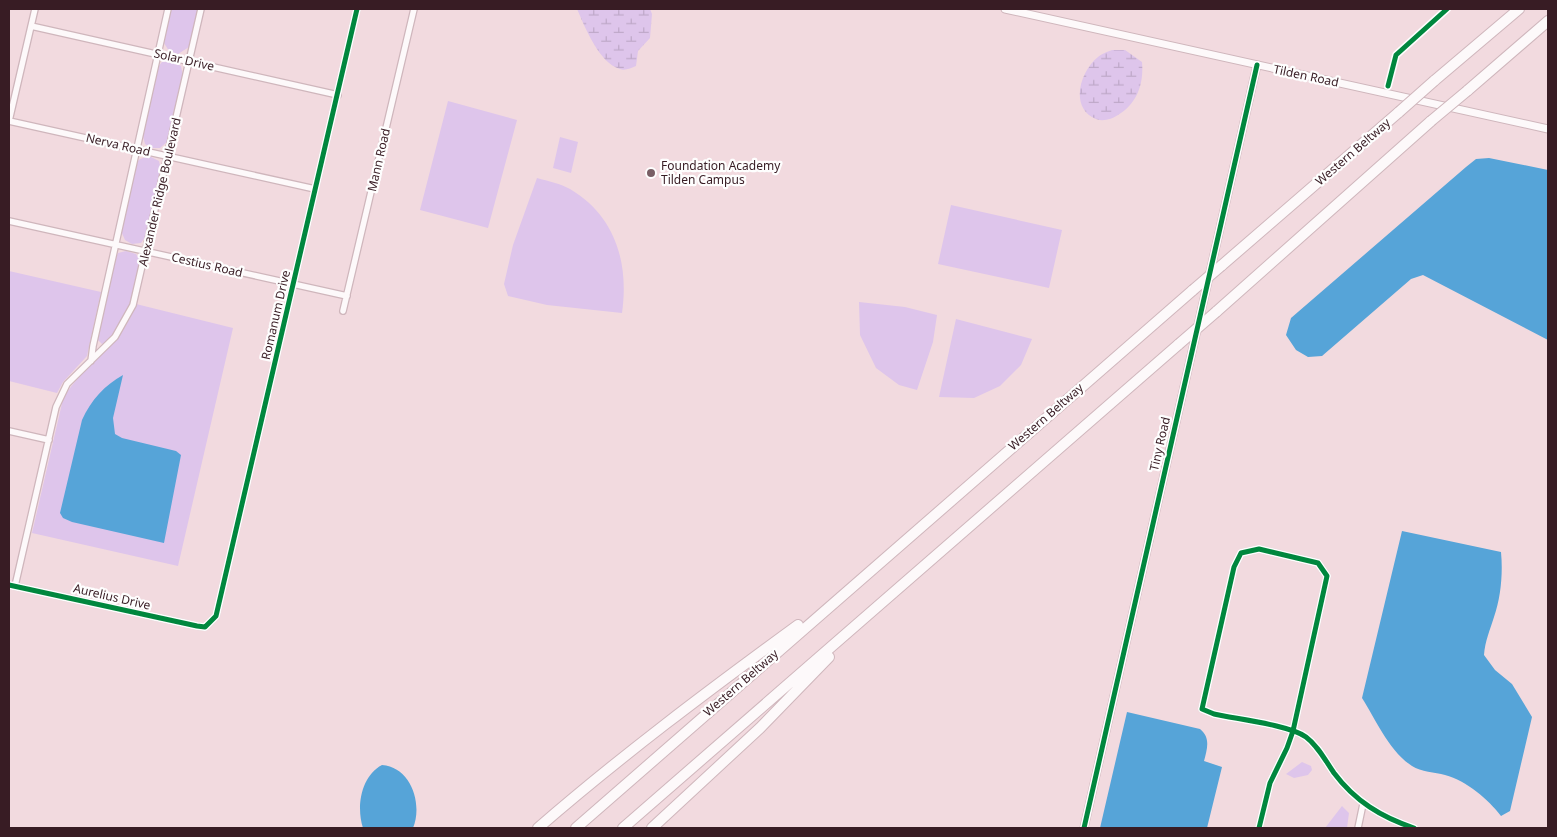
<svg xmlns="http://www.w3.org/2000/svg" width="1557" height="837" font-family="'Noto Sans',sans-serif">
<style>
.green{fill:#dec5eb}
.wetland{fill:url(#wetland-marsh)}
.water{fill:#56a4d8}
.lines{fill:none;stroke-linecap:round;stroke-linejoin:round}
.minor-casing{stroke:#cfb6bc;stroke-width:8}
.tertiary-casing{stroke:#cfb6bc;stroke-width:9}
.motorway-casing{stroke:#cfb6bc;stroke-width:12}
.minor{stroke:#fdf9fa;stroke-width:5.5}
.tertiary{stroke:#fdf9fa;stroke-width:7}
.motorway{stroke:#fdf9fa;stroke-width:10}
.motorway-bridge-casing{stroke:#cfb6bc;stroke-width:12;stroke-linecap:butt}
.motorway-bridge{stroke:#fdf9fa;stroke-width:10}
.cycleway-casing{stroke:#fefefe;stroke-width:8}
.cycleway{stroke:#00873e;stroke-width:5}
.poi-dot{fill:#795e65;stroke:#fefefe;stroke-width:2}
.labels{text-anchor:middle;stroke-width:4.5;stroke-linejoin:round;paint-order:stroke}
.street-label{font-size:12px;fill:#381c24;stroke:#fefefe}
.poi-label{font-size:12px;fill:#381c24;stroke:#fefefe;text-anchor:start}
</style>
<defs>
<pattern id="wetland-marsh" width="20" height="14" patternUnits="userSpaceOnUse" patternTransform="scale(1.25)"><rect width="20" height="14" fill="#dec5eb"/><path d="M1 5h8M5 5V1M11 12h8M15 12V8" fill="none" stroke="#bfa9c9"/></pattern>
</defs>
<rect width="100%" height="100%" fill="#f2dadf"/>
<path class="green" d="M171,9H198L189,47L178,54L169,51L164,43Z
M170,61L181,66L183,76L168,141L160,148H152L145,144L143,136L157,68L162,62Z
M448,101L517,120L488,228L420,210Z
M560,137L578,142L571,173L553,168Z
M149,156L159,161L161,170L146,236L141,243L132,244L125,240L121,231L136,163L140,159Z
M537,178C548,181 561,184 570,189C616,216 629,264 622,313L547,305L508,296L504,284L513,245Z
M951,205L1062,230L1049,288L938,264Z
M126,251L136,254L140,260C138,281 125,338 102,344L97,339L115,259L118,253Z
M9,271L101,292L87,356L63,382L57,393L9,381Z
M859,302L905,307L937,315L933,342L917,390L899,385L876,368L860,335Z
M136,304L233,328L178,566L32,533L63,399C83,363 121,349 136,304Z
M956,319L1032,339L1021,365L1000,386L974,398L939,397Z
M1302,762L1311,766L1312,770L1308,775L1294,778L1286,774Z
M1342,806L1349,813L1347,828H1325Z"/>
<path class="wetland" d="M577,9H650L652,14L650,38L638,51L636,66C631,68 625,71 620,69C599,63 585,27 577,9Z
M1112,50H1125L1142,62C1144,84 1137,104 1118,115C1112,119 1103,122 1096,119C1069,108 1080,71 1098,57C1101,54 1107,52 1112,50Z"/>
<path class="water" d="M1489,158L1548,170V340L1423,275L1411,279L1322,356L1308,357L1296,350L1286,335L1291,318L1466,167L1476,159Z
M123,375L113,418L115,434L122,438L176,451L181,455L164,543L72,522L63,518L60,513L82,420C91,400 105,385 123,375Z
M1402,531L1501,552C1503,573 1501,597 1494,617C1490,630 1485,641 1484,655L1495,670L1512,684L1532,717L1510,811L1501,816C1488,799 1467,781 1445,775C1435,772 1421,772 1412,766C1389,751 1376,720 1362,698Z
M1127,712L1200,729C1211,738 1207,749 1204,761L1222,767L1207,828H1100Z
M382,765C411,767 423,804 413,828H363C356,807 361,776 382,765Z"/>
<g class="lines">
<g class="minor-casing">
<path id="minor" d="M31,26L338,95
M9,121L315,189
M9,121L35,9
M9,221L347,296
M343,311L414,9
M91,361L93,346L168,9
M9,431L49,440
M9,585L197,626L205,627L216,616L357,9
M15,586L56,407L67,384L115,337L133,305L201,9
M1259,828L1270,783L1287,748L1293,731L1327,576L1318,563L1259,549L1241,553L1234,567L1202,709L1214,714C1236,719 1290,725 1306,737C1318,746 1325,760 1334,773C1355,801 1381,817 1414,828
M1358,828L1363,804"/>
</g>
<g class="tertiary-casing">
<path id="tertiary" d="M1005,9L1548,129
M1084,828L1257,65"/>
</g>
<g class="motorway-casing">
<path id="motorway" d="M1434,81L1519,9
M1467,91L1548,21
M1221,266L1399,112
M1216,312L1431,121
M538,828C621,756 709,690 798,625
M576,828L1193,290
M623,828L1179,344
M652,828L760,728L829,657"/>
</g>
<use href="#minor" class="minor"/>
<use href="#tertiary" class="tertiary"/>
<use href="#motorway" class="motorway"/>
<g class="motorway-bridge-casing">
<path id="motorway-bridge" d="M1399,112L1434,81
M1431,121L1467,91
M1193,290L1221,266
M1179,344L1216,312"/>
</g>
<use href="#motorway-bridge" class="motorway-bridge"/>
<g class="cycleway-casing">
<path id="cycleway" d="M1388,86L1396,55L1447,9
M9,585L197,626L205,627L216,616L357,9
M1084,828L1257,65
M1259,828L1270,783L1287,748L1293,731L1327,576L1318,563L1259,549L1241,553L1234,567L1202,709L1214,714C1236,719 1290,725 1306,737C1318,746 1325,760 1334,773C1355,801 1381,817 1414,828"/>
</g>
<use href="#cycleway" class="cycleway"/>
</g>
<circle class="poi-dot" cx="651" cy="173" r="5"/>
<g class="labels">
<g class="street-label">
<text transform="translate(184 60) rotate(13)" y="4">Solar Drive</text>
<text transform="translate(1306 76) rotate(12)" y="4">Tilden Road</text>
<text transform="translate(118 145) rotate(13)" y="4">Nerva Road</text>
<text transform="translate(1353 152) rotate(-41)" y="4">Western Beltway</text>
<text transform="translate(379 160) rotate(-77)" y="4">Mann Road</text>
<text transform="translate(160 192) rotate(-77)" y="4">Alexander Ridge Boulevard</text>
<text transform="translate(207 265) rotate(13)" y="4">Cestius Road</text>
<text transform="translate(276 315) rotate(-77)" y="4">Romanum Drive</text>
<text transform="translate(1046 417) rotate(-41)" y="4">Western Beltway</text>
<text transform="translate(1160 444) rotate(-77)" y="4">Tiny Road</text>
<text transform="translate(112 597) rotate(13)" y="4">Aurelius Drive</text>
<text transform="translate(741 683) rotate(-41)" y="4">Western Beltway</text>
</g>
<g class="poi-label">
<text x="661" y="170">Foundation Academy<tspan x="661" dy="14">Tilden Campus</tspan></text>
</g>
</g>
<rect width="1557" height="837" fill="none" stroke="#381c24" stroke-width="20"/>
</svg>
